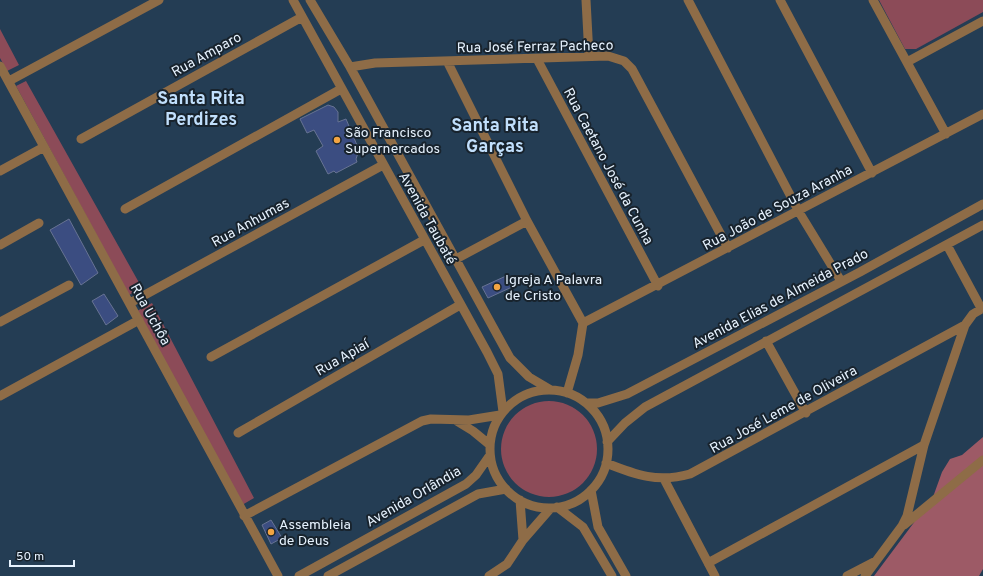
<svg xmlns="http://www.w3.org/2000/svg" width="983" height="576" font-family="Overpass,sans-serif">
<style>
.green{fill:#8c4b58}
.forest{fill:#9d5a66}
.building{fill:#3b4d81;stroke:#677393}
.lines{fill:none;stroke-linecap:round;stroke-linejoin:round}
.minor{stroke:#8e6c47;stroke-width:9}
.poi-dot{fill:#f3a442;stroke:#18232d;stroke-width:1.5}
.labels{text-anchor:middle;stroke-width:4;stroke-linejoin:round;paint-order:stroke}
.street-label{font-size:14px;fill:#e6f2fe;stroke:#18232d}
.poi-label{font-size:14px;fill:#e6f2fe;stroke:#18232d;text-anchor:start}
.district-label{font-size:18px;font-weight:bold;fill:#c1dffc;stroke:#18232d}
</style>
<rect width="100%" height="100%" fill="#243d54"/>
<path class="green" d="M879,0H983V12L916,49H905Z
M0,29L19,65L7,71L0,58Z
M26,81L142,288L129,295L16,86Z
M152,303L254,498L242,505L137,311Z
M501 449a48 48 0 1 1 96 0a48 48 0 1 1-96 0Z"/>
<path class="forest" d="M983,437V569L979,576H874L933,497L942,472L950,459L962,455Z"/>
<path class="building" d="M328,105L334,107L338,112V122L346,119L359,150L356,159L357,162L336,173L334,171L328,174L316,151L323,146L314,130L307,133L300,119Z
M69,219L98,273L81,285L50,230Z
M506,276L512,287L488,298L482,287Z
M104,294L118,316L106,325L92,301Z
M271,520L282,538L271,544L262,525Z"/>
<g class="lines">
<path class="minor" d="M293,0L487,352L498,374L503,412
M310,0L350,67L510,358L529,377L551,390
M586,0L589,56
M688,0L799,212L841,281
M780,0L872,173
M873,0L946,134
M537,59L658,286
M447,61L527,221L583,323L578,355L567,393
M907,62L983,21
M0,66L278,576
M350,67L375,63L608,56L624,61L632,69L728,248
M9,81L159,0
M81,139L302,17
M0,171L44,147
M125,209L341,89
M0,245L39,223
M947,245L981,308
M456,259L527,221
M130,303L383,165
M0,322L69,285
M583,323L983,114
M766,341L806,413
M211,357L424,240
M490 449a59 59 0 1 1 118 0a59 59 0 1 1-118 0Z
M0,396L139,320
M586,403H598L627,394L860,272L983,204
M455,420L473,431L490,445
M238,433L460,305
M607,442L625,423L645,407L983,225
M606,463C636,475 658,483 690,474L965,325
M664,479L715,576
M591,490L598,527L626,576
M520,500L523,540
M557,507L583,527L612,576
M244,516L422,421L431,419L469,420L500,415
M904,525L983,460
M708,563L924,445
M299,576L466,484L476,475L490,455
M328,576L478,494L506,489
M489,576L507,564L523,540L550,509
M847,576L874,562
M865,576L902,526L907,516L924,445L965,325L973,314L983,308"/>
</g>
<g class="poi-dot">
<circle cx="337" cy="140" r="4"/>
<circle cx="497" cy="287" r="4"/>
<circle cx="271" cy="532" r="4"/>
</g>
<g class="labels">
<g class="street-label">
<text transform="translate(535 46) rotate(-1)" y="5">Rua José Ferraz Pacheco</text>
<text transform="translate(206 54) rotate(-29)" y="5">Rua Amparo</text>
<text transform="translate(609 166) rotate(62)" y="5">Rua Caetano José da Cunha</text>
<text transform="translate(777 207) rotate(-28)" y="5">Rua João de Souza Aranha</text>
<text transform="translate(428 218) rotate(61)" y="5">Avenida Taubaté</text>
<text transform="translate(250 222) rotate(-29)" y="5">Rua Anhumas</text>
<text transform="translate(780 298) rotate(-28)" y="5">Avenida Elias de Almeida Prado</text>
<text transform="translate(151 314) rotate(61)" y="5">Rua Uchôa</text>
<text transform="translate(342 357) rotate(-30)" y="5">Rua Apiaí</text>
<text transform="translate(783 409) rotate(-29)" y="5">Rua José Leme de Oliveira</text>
<text transform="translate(413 496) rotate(-30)" y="5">Avenida Orlândia</text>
</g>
<g class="poi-label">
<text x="345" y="137">São Francisco<tspan x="345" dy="16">Supernercados</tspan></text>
<text x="505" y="284">Igreja A Palavra<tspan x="505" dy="16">de Cristo</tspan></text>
<text x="279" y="529">Assembleia<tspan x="279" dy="16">de Deus</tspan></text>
</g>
<g class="district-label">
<text x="201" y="104">Santa Rita<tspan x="201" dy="21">Perdizes</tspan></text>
<text x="495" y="131">Santa Rita<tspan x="495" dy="21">Garças</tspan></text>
</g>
</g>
<path d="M10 560v6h64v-6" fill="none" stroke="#e6f2fe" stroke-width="2"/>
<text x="16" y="560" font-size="12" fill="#e6f2fe" stroke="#18232d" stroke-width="3" paint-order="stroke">50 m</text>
</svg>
